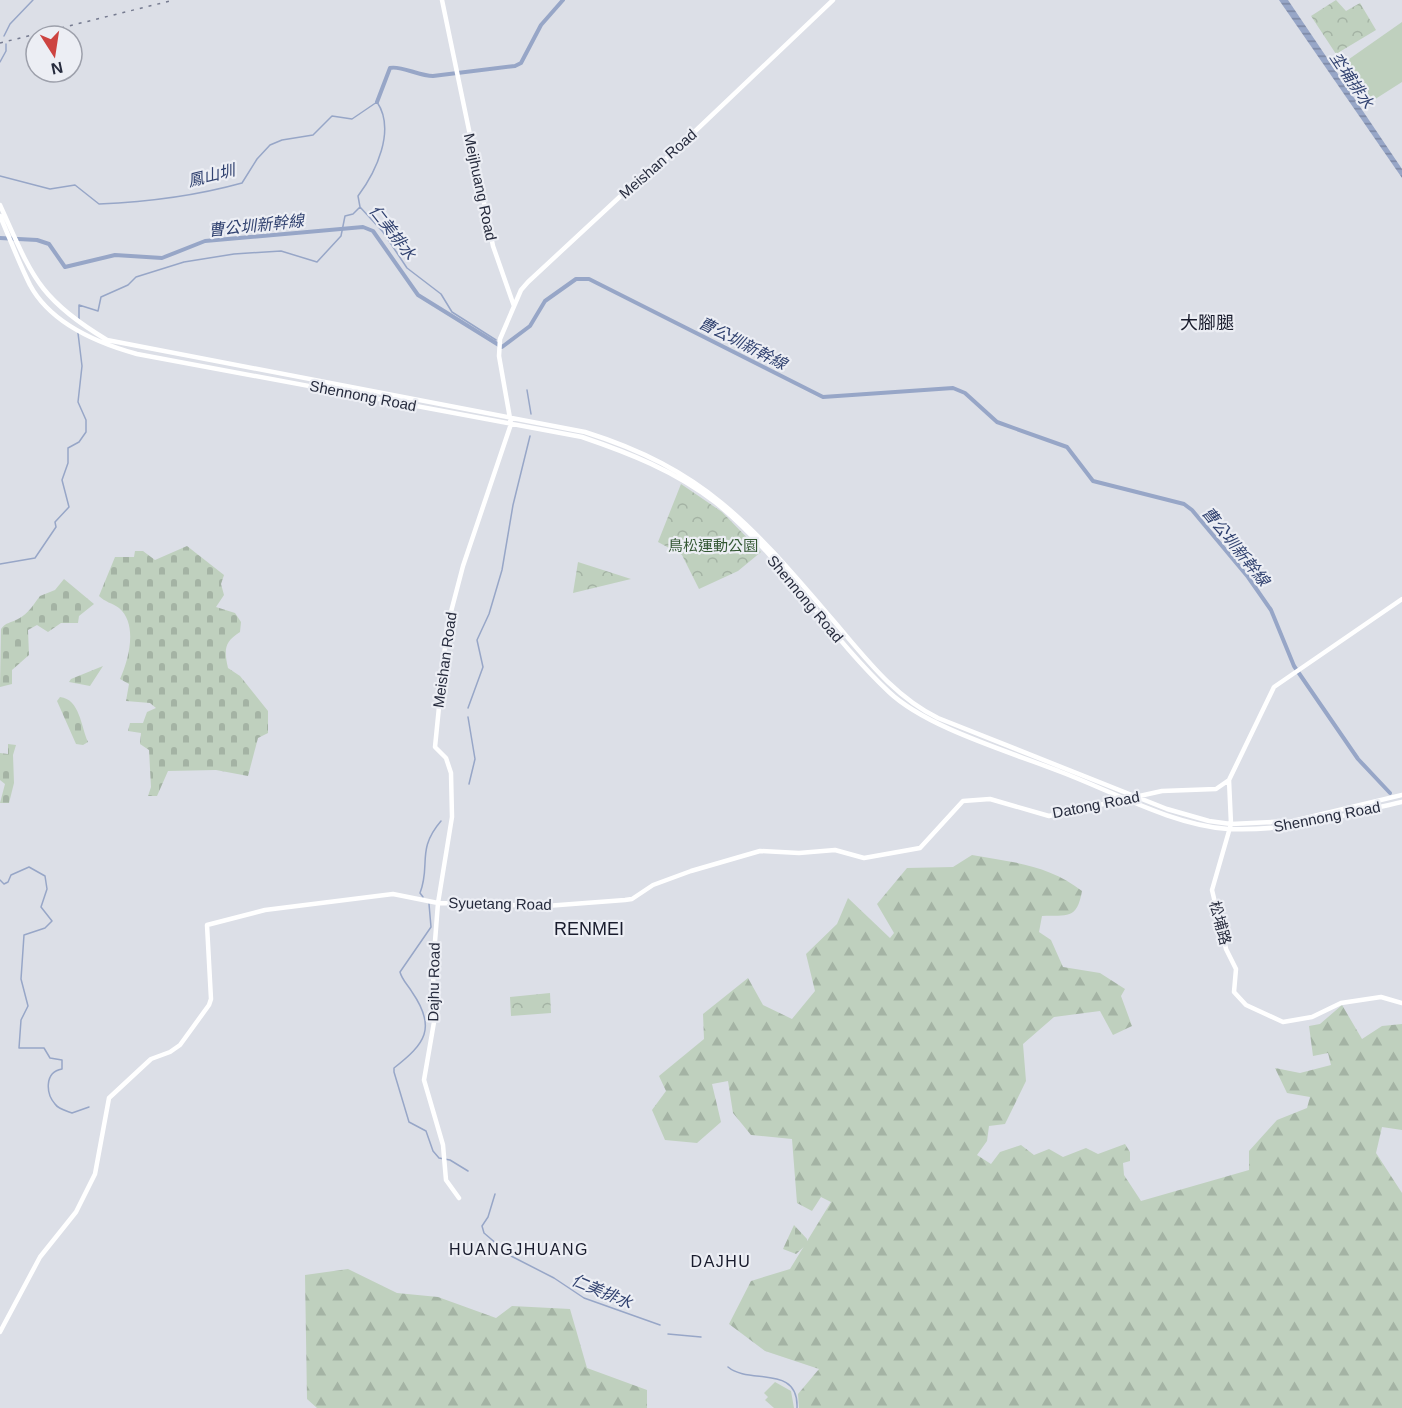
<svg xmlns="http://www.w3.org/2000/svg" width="1402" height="1408" font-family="Helvetica,'Noto Sans TC',sans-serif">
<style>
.grass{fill:#bfd0be}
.forest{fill:url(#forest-firs)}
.cemetery{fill:url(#cemetery-stones)}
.park{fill:url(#park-crowns)}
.water{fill:url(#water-rules)}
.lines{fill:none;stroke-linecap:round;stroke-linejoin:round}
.stream{stroke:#97a6c7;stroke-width:1.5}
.canal{stroke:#97a6c7;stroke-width:4}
.secondary{stroke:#fff;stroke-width:4.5}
.rail{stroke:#767b90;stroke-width:1.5;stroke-dasharray:3 6;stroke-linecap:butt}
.labels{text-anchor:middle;stroke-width:4.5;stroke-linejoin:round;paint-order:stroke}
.street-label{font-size:15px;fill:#262b3d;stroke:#eceef4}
.park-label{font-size:15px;fill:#345834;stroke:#eceef4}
.water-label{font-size:16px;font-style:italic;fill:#314270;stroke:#eceef4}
.neighbourhood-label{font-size:16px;letter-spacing:1.5px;fill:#191c2d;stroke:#eceef4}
.quarter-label{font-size:18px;fill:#191c2d;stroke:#eceef4}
</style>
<defs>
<pattern id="forest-firs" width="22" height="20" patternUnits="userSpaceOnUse" patternTransform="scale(1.5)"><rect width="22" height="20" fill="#bfd0be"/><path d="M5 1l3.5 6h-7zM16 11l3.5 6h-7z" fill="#a4b3a4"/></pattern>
<pattern id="cemetery-stones" width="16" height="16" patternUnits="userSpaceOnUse" patternTransform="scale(1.5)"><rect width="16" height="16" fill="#bfd0be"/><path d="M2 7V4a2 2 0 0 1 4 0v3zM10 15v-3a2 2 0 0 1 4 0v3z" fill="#a4b3a4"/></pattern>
<pattern id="park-crowns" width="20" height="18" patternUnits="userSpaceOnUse" patternTransform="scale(1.5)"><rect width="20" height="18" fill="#bfd0be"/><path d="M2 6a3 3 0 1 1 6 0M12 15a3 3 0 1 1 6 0" fill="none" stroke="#a4b3a4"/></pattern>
<pattern id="water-rules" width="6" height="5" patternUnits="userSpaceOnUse" patternTransform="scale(1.5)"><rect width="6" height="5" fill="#97a6c7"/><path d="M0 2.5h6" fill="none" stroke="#7b87a3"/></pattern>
</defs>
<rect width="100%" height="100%" fill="#dcdfe7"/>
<path class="grass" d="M1402,22V82L1369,103L1366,102L1342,64Z
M775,1382L791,1391L794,1408H774L765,1400L768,1397L764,1393Z"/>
<path class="forest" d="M972,855C1012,862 1049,865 1082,891C1077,920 1067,915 1042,916L1039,932L1051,940L1063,967L1100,973L1125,989L1121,996L1132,1026L1113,1035L1100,1011L1054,1017L1023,1044L1026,1081L1005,1124L989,1126L987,1141L977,1155L991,1164L1000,1152L1021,1145L1034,1155L1049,1149L1063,1157L1086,1148L1098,1154L1125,1144L1130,1152V1161L1123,1163L1124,1175L1141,1201L1249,1170V1151L1277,1120L1307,1108L1310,1097L1287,1093L1275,1068L1300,1073L1331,1065L1328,1053L1313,1056L1309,1026L1320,1024L1342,1005L1362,1039L1382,1026L1402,1024V1130L1382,1127L1376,1153L1402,1193V1408H799L798,1394L819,1369L765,1351L729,1324L751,1281L790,1269L831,1202L821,1197L812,1211L797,1203L792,1139L751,1135L733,1113L728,1081L712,1084L721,1122L697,1143L665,1140L652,1110L666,1091L659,1076L704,1039L703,1014L748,978L763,1005L792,1019L815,991L806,954L837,924L848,898L890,938L894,933L877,904L907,868L953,867Z
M348,1269L397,1293L438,1297L496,1318L512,1306L570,1309L587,1368L647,1390V1408H317L307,1399L305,1275Z"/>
<path class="cemetery" d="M187,546L224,575L221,584L224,595L216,607L235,613L241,622L240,632C224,642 224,650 228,668L240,676L268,711V733L258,738L248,776L216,770L168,771L157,796H148L151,787L149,750L140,744L141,733L128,731L130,723H143L147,712L156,708L150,703L126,701L129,684L120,679C129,659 138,624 119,608C112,603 105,602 99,596L115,557H134L135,551H143L155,560Z
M64,579L94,604L79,616L78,623H61L48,632L37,625L28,630L29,655L12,670V684L0,687L1,629C6,622 11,623 18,619C29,613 33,605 40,596L55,590Z
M103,666L90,686L69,682L71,679Z
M60,697C80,699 81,727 88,742L83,745L76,744L57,701Z
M8,744L16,745L13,755L14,783L9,803H0L5,784L0,780V753L8,754Z
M794,1225L807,1239V1244L796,1254L783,1249Z"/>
<path class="park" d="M1336,0L1346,11L1360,3L1376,30L1336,54L1311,16Z
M681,484L722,512L761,552L738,571L699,589L682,555L658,542Z
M578,562L631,579L573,593Z
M550,993L551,1013L511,1016L510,997Z"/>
<path class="water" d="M1279,0H1288L1402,169V178Z"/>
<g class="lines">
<path class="stream" d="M4,36L10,24L33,0
M0,62L6,51V44
M0,176L50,189L75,185L99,204C148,202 195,196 242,183L257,159L270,145L282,140L313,135L332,116L352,119L377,102C396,130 376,172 358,196L360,207L383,232L407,268L441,294L452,312L496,340
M79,319V305L98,311L101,297L128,285L136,277L184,262L234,254L281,251L317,262L341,236L345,216L353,214L360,207
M527,390L531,414
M0,564L35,558L56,527L55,522L69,507L62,480L68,463V448L79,442L86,432V420L78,402L82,366L78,333
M468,708L483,667L477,640L489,614L502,570L513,505L530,436
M468,717L475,759L469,784
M0,880L4,884L8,882L11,875L29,867L45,876L47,889L41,907L52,921L45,928L24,935L21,979L28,1006L21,1020L19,1048H44L50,1058L62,1060V1069C44,1072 46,1094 55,1104C58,1109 67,1111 72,1113L89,1107
M423,897L420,893C431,865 416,850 441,821
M429,904L431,927L400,972C402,980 408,985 412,992C437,1028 425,1044 394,1068V1072L409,1122L426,1131L433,1151L439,1158L450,1160L468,1171
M495,1194L488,1217L482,1226L484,1233L511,1256L554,1278L584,1298L660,1325
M668,1334L701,1337
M728,1367C749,1385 799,1364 797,1408"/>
<path class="canal" d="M377,102L390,68C400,65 419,76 433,76L515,66L521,63L541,25L563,0
M0,238L37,240L49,244L65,267L115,255L162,258L205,241L363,227L373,231L418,295L502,347L530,326L545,301L576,279H589L823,397L953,388L965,393L997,422L1067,447L1093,481L1184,504L1192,510L1248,577L1271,610L1294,666L1358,759L1390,793"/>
<path class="secondary" d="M442,0L493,246L514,306
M0,205C32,275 37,298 107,340L585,432C706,470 752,526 832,619C864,656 893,696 938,718L1167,809L1209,821L1231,824L1293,821L1402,795
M0,216C10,239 19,263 30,285C51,324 97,343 137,354L582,437C629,453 675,471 715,502C782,556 826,633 889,692C927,728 1011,752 1061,772C1114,792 1172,825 1228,829C1288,832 1344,815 1402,802
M1229,780L1231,824L1212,890L1226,949L1236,969L1234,992L1246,1005L1283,1022L1312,1017L1341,1003L1381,997L1402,1003
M459,1198L446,1180L443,1145L424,1080L434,1022L433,967L438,903L452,817L451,773L446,758L435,747L447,627L463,566L511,424L499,356L500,339L521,290L528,282L626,191L668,157L833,0
M0,1332L40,1257L76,1212L95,1174L109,1098L151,1059L170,1052L180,1045L209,1005L211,999L207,925L265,910L393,894L438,903L546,906L625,900L632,899L653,885L691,871L760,851L799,853L835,850L864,858L920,848L963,801L990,799L1049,816L1162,791L1216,789L1229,780L1274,687L1402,599"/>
<path class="rail" d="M0,43L174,0"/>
</g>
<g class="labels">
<g class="street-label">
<text transform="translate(658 164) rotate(-41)" y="5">Meishan Road</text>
<text transform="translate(480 187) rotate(78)" y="5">Meijhuang Road</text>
<text transform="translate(363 396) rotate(11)" y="5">Shennong Road</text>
<text transform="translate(805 599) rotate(50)" y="5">Shennong Road</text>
<text transform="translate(445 660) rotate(-82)" y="5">Meishan Road</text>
<text transform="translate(1096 805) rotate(-11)" y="5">Datong Road</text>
<text transform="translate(1327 817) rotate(-11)" y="5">Shennong Road</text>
<text transform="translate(500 904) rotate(1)" y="5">Syuetang Road</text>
<text transform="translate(1220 923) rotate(75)" y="5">松埔路</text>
<text transform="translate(434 982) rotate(-89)" y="5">Dajhu Road</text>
</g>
<g class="park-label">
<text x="713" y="551">鳥松運動公園</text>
</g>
<g class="water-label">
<text transform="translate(1352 80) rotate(56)" y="6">坔埔排水</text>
<text transform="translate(211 175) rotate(-14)" y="6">鳳山圳</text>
<text transform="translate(256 225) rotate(-6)" y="6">曹公圳新幹線</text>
<text transform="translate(393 232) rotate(52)" y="6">仁美排水</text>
<text transform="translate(743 343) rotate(27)" y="6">曹公圳新幹線</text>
<text transform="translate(1236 546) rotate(51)" y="6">曹公圳新幹線</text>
<text transform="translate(602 1291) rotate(23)" y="6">仁美排水</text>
</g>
<g class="neighbourhood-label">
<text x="519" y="1255">HUANGJHUANG</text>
<text x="721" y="1267">DAJHU</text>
</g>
<g class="quarter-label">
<text x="1207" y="329">大腳腿</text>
<text x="589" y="935">RENMEI</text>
</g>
</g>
<g transform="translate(54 54) rotate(168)"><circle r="28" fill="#eceef4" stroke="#9da0ab" stroke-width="1.5"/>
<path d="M0-4.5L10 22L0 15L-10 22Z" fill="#cd4340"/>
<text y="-9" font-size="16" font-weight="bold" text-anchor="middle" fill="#262b3d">N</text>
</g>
</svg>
